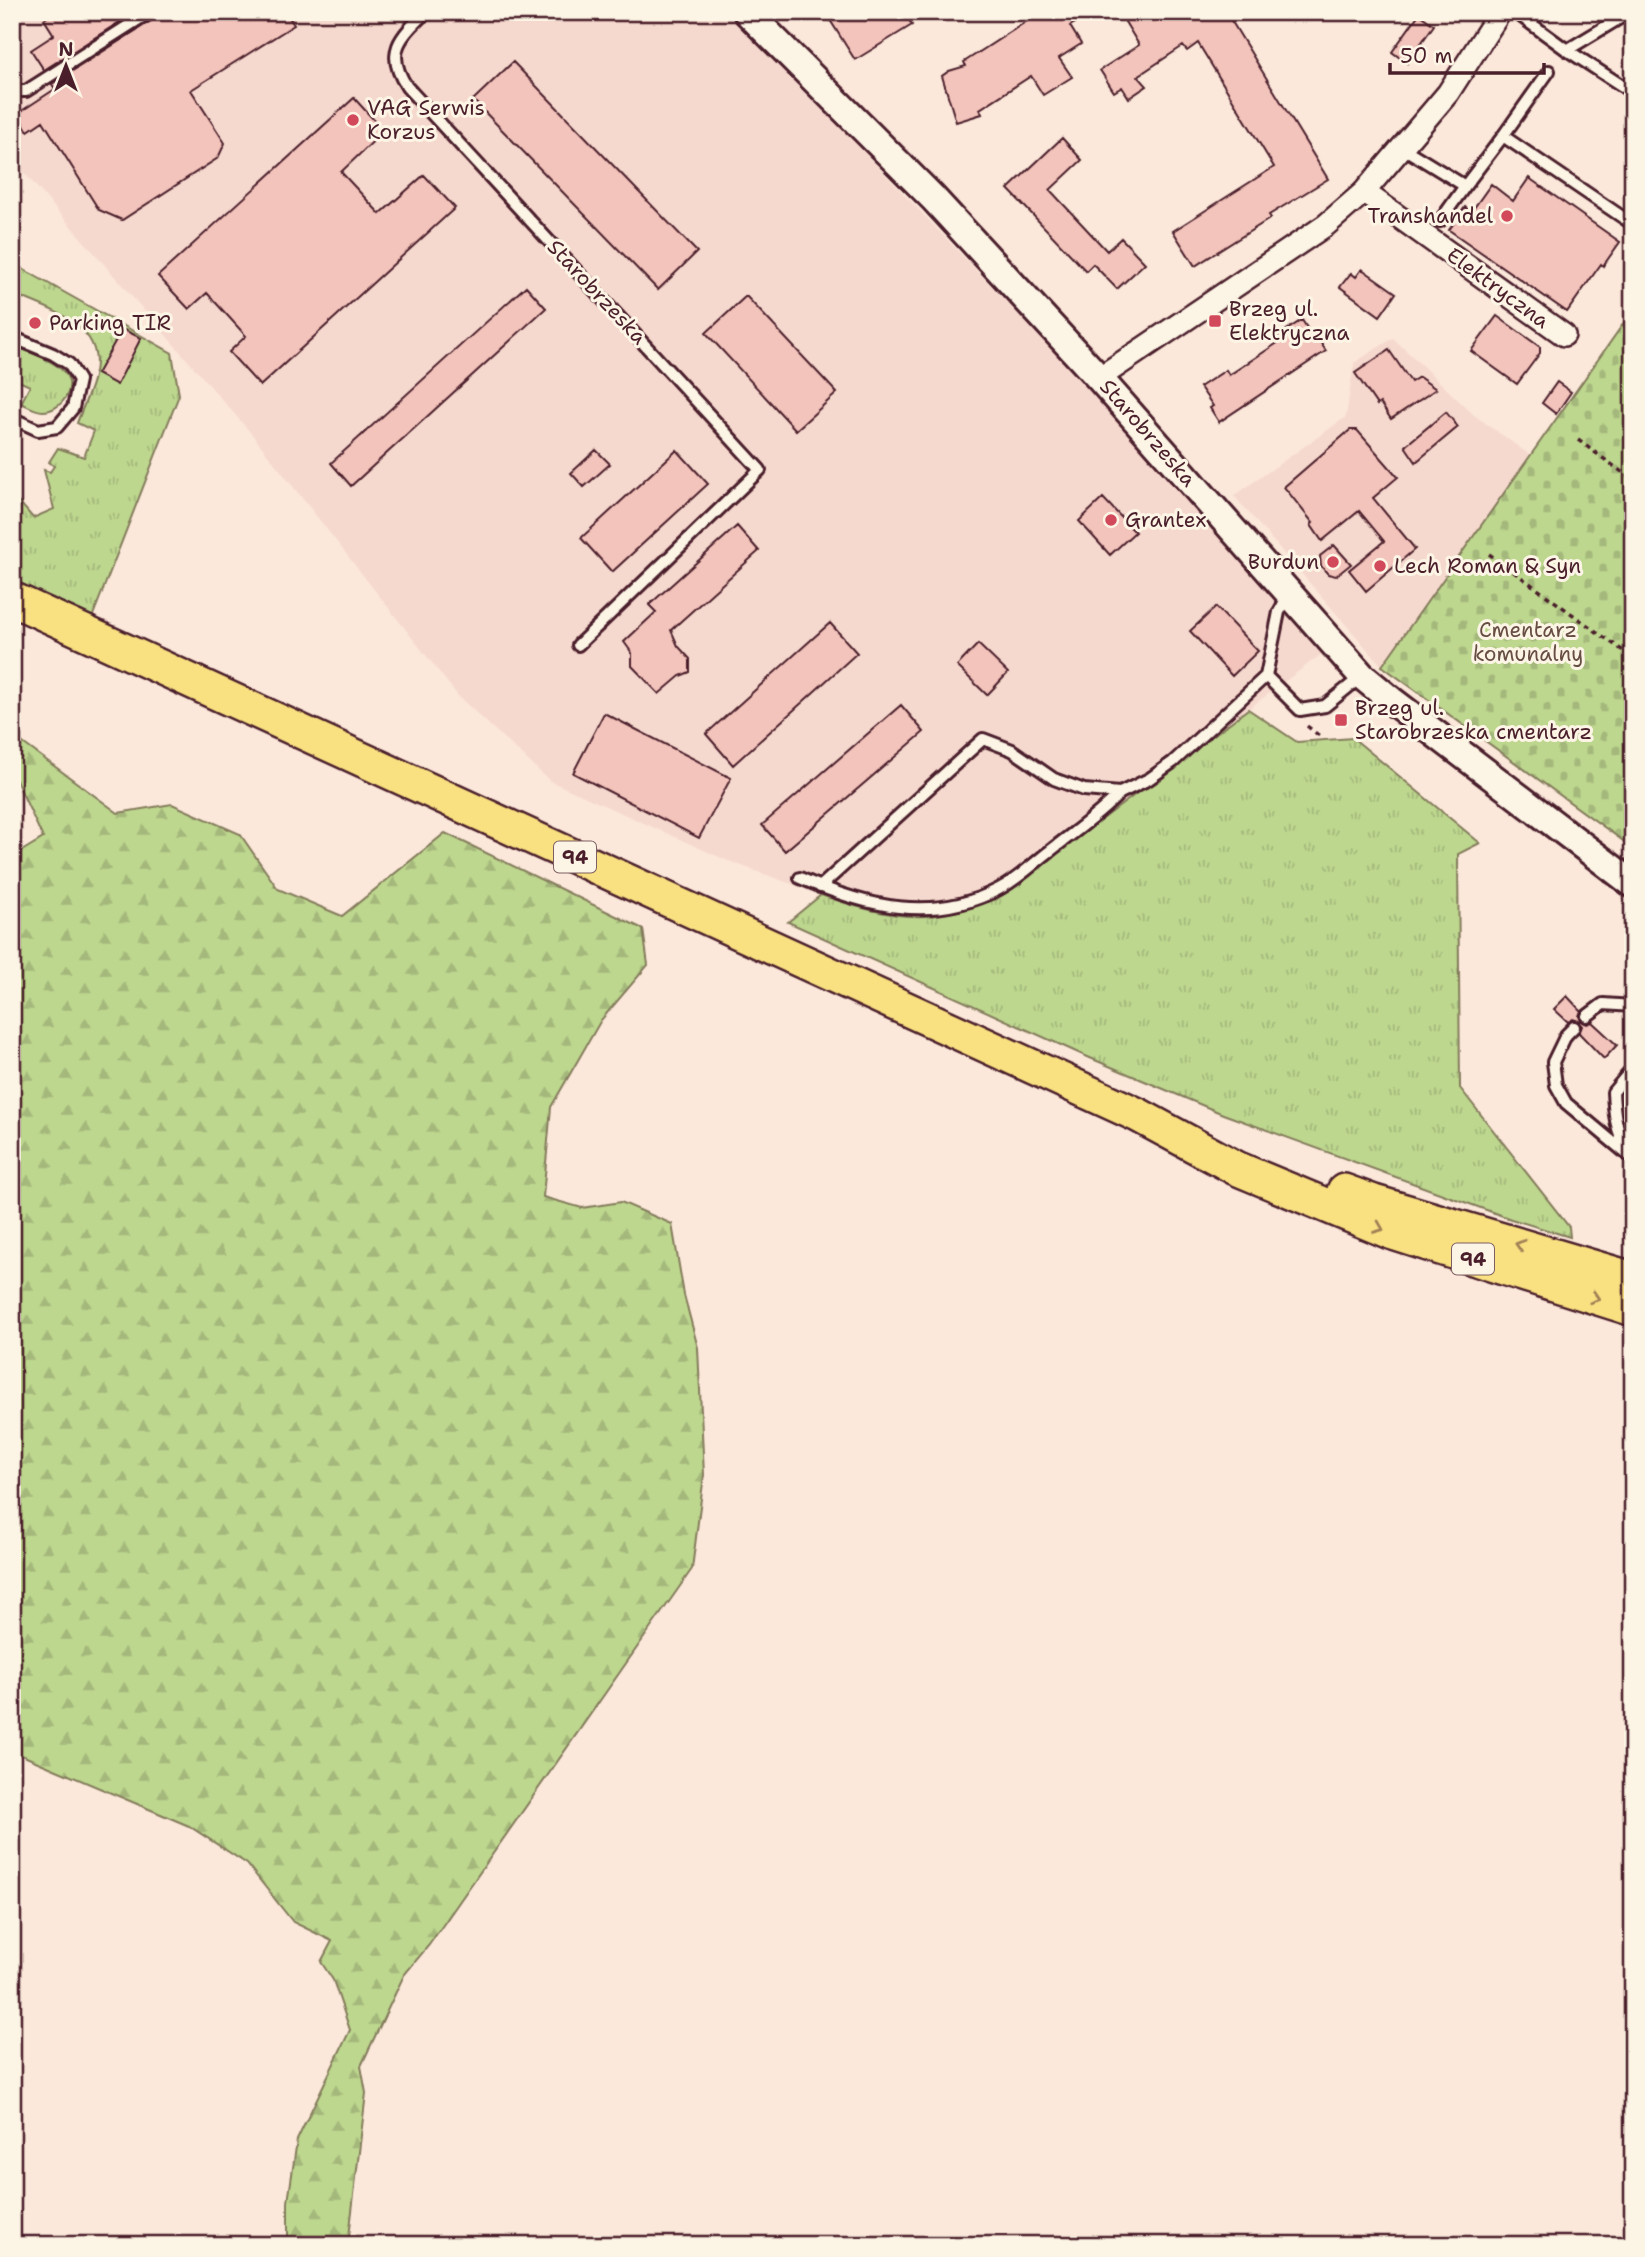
<svg xmlns="http://www.w3.org/2000/svg" width="1645" height="2257" font-family="'Shantell Sans',sans-serif">
<style>
.built{fill:#f6d9ce}
.grass{fill:url(#grass-tufts);stroke:#847b5c;stroke-width:2}
.forest{fill:url(#forest-firs);stroke:#847b5c;stroke-width:2}
.cemetery{fill:url(#cemetery-stones);stroke:#847b5c;stroke-width:2}
.building{fill:#f3c4bb;stroke:#4a1f2b;stroke-width:2}
.lines{fill:none;stroke-linecap:round;stroke-linejoin:round}
.service-casing{stroke:#4a1f2b;stroke-width:16}
.minor-casing{stroke:#4a1f2b;stroke-width:26}
.tertiary-casing{stroke:#4a1f2b;stroke-width:32}
.primary-casing{stroke:#4a1f2b;stroke-width:38}
.path{stroke:#4a1f2b;stroke-width:3.5;stroke-dasharray:5 5;stroke-linecap:butt}
.service{stroke:#fcf5e5;stroke-width:10}
.minor{stroke:#fcf5e5;stroke-width:21}
.tertiary{stroke:#fcf5e5;stroke-width:26}
.primary{stroke:#f9e181;stroke-width:33}
.oneway{stroke:#a28056}
.poi-dot{fill:#d1495b;stroke:#fcf5e5;stroke-width:2.5}
.labels{text-anchor:middle;stroke-width:6;stroke-linejoin:round;paint-order:stroke}
.shield{fill:#fcf5e5;stroke:#7f5f63;stroke-width:2}
.shield-label{font-size:19px;font-weight:bold;fill:#4a1f2b}
.poi-label{font-size:21px;fill:#4a1f2b;stroke:#fcf5e5;text-anchor:start}
.street-label{font-size:21px;fill:#4a1f2b;stroke:#fcf5e5}
.park-label{font-size:21px;fill:#674d44;stroke:#fcf5e5}
</style>
<defs>
<pattern id="grass-tufts" width="24" height="20" patternUnits="userSpaceOnUse" patternTransform="scale(1.75)"><rect width="24" height="20" fill="#bdd78e"/><path d="M3 7l-1-3M5 7V3M7 7l1-3M15 17l-1-3M17 17v-4M19 17l1-3" fill="none" stroke="#a4b87b"/></pattern>
<pattern id="forest-firs" width="22" height="20" patternUnits="userSpaceOnUse" patternTransform="scale(1.75)"><rect width="22" height="20" fill="#bdd78e"/><path d="M5 1l3.5 6h-7zM16 11l3.5 6h-7z" fill="#a4b87b"/></pattern>
<pattern id="cemetery-stones" width="16" height="16" patternUnits="userSpaceOnUse" patternTransform="scale(1.75)"><rect width="16" height="16" fill="#bdd78e"/><path d="M2 7V4a2 2 0 0 1 4 0v3zM10 15v-3a2 2 0 0 1 4 0v3z" fill="#a4b87b"/></pattern>
</defs>
<rect width="100%" height="100%" fill="#fbe8da"/>
<filter id="ink" filterUnits="userSpaceOnUse"><feTurbulence type="fractalNoise" baseFrequency=".0143" numOctaves="2"/><feDisplacementMap in="SourceGraphic" scale="14" xChannelSelector="R" yChannelSelector="G"/><feConvolveMatrix kernelMatrix="1 2 1 2 8 2 1 2 1" color-interpolation-filters="sRGB"/></filter>
<g filter="url(#ink)">
<path class="built" d="M27,12H731L1076,375L1323,653L1103,818L1003,898L961,910L928,916L878,913L821,895L726,860L550,781L458,696L251,433L14,161L12,21Z
M1393,338L1474,415L1530,455L1382,666L1234,496L1346,417L1354,363Z"/>
<path class="grass" d="M12,263L172,353L179,395L92,618L12,581V498L21,504L33,518L54,509L44,470L50,472L54,466L49,462L58,448L84,457L94,431L77,423C83,406 92,389 95,372C104,323 47,309 12,293Z
M12,345C28,352 50,358 63,371C79,386 62,411 43,411C35,411 28,406 21,403L30,386L12,378Z
M1248,709L1297,742L1353,738L1480,843L1458,854L1460,1088L1569,1227L1570,1237L1511,1219L1223,1114L1083,1055L788,922L821,895C856,907 891,918 928,916C951,915 975,906 997,899Z"/>
<path class="forest" d="M12,735L118,813L172,804L240,834L278,889L342,916L445,833L643,929L648,965L601,1020L551,1107L543,1197L582,1208L621,1202L672,1224L684,1295L698,1348L704,1475L692,1569L429,1945L404,1975L361,2066L366,2093L348,2245H288V2202L297,2140L350,2030L333,1980L321,1962L332,1941L293,1922L247,1864L189,1826L12,1751V857L43,838L16,780L12,777Z"/>
<path class="cemetery" d="M1633,310V848L1382,666Z"/>
<path class="building" d="M55,12H135L44,70L31,50L54,35L44,19Z
M158,12H286L294,25L191,90L225,143L218,158L122,220L99,210L43,121L28,131L17,114L55,89L52,84L154,19Z
M825,12H904L912,25L855,60Z
M1041,12H1094L1070,26L1081,44L1059,58L1072,77L1043,95L1031,76L980,109L982,114L956,122L942,76L949,71L966,66L964,62Z
M1119,12H1226L1328,179L1269,215L1271,218L1195,266L1173,231L1274,167L1198,43L1187,51L1183,46L1138,76L1147,86L1129,98L1122,87L1114,92L1100,70L1139,45Z
M1419,14L1434,25L1407,63L1392,52Z
M513,62L697,252L658,290L473,100Z
M354,98L384,131L341,172L380,214L424,175L455,208L260,386L229,352L246,336L207,293L189,309L158,276Z
M1062,138L1082,160L1050,190L1107,251L1121,238L1145,263L1117,289L1093,264L1086,271L1008,189Z
M1529,178L1620,242L1603,266L1601,264L1567,312L1449,230L1465,207L1471,212L1491,184L1513,201Z
M1362,269L1396,293L1380,316L1340,287L1351,273L1356,277Z
M526,286L546,308L351,486L331,463Z
M746,296L837,393L796,430L706,333Z
M1497,316L1540,347V353L1517,384L1471,351Z
M1302,320L1314,339L1317,337L1326,351L1219,422L1210,408L1213,406L1200,387L1226,370L1229,375L1279,342L1276,337Z
M122,329L141,338L117,385L97,374Z
M1389,350L1411,382L1419,377L1436,389L1391,419L1380,403L1377,405L1355,373Z
M1557,382L1571,392L1556,414L1542,403Z
M1446,412L1458,427L1416,462L1405,446Z
M1350,430H1357L1398,477L1373,498L1415,549L1366,591L1349,570L1384,541L1359,511L1322,541L1311,525L1313,523L1284,487Z
M596,450L610,464L584,487L571,473Z
M677,450L708,484L612,572L581,538Z
M1103,498L1135,532L1110,555L1079,521Z
M737,526L759,551L671,630L678,646L690,659V672L680,676L659,694L632,666V653L624,642L656,612L649,605Z
M1334,545L1351,564L1336,576L1328,574L1321,566L1320,556Z
M1216,607L1258,651L1232,676L1190,631Z
M830,623L857,653L733,765L706,734Z
M978,644L1008,673L987,695L957,666Z
M901,705L924,732L785,851L762,825Z
M604,713L731,778L699,838L573,773Z
M1567,996L1581,1011L1579,1016L1581,1021L1587,1024L1592,1022L1617,1045L1604,1059L1579,1033L1582,1026L1579,1021L1573,1019L1568,1022L1554,1009Z"/>
<g class="lines">
<g class="service-casing">
<path id="service" d="M426,12C400,37 384,52 407,87L760,470L578,645
M1515,12L1567,50L1633,93
M1567,50L1630,12
M12,91H26L150,12
M1503,136L1549,71
M1403,148L1465,186L1503,136L1631,223
M1440,221L1465,186
M12,337L53,354L69,364L79,380L73,408L57,427L38,430L12,418
M1289,594L1279,612L1266,676L1300,710L1325,706L1362,676
M800,878C864,906 933,924 999,889C1017,880 1034,863 1050,851C1074,832 1099,815 1120,793
M820,887L983,739L1012,750L1054,779L1084,790L1120,793L1149,779L1173,762L1266,676
M1587,1016L1603,1004L1633,1006
M1574,1027L1566,1035L1553,1062L1556,1085L1566,1103L1633,1159
M1627,1149C1616,1131 1614,1113 1613,1092L1633,1068"/>
</g>
<g class="minor-casing">
<path id="minor" d="M1364,192L1564,335
M1099,378L1326,225L1364,192L1448,93L1500,12"/>
</g>
<g class="tertiary-casing">
<path id="tertiary" d="M747,12L933,198L1099,378L1362,676L1391,700L1633,884"/>
</g>
<g class="primary-casing">
<path id="primary" d="M12,599L1138,1115L1236,1168L1390,1232L1633,1309
M1344,1191L1374,1202L1633,1279"/>
</g>
<path class="path" d="M1578,440L1633,480
M1489,554L1633,658
M1307,726L1322,738"/>
<use href="#service" class="service"/>
<use href="#minor" class="minor"/>
<use href="#tertiary" class="tertiary"/>
<use href="#primary" class="primary"/>
</g>
<defs><path id="oneway-chevron" d="M-2-3.5L2.5 0L-2 3.5" fill="none" stroke-width="1.6" stroke-linecap="round" stroke-linejoin="round" transform="scale(1.75)"/></defs>
<g class="oneway">
<use href="#oneway-chevron" transform="translate(1379 1228) rotate(22)"/>
<use href="#oneway-chevron" transform="translate(1520 1245) rotate(-163)"/>
<use href="#oneway-chevron" transform="translate(1595 1298) rotate(18)"/>
</g>
</g>
<g class="poi-dot">
<circle cx="353" cy="120" r="7"/>
<circle cx="1507" cy="216" r="7"/>
<rect x="1208" y="314" width="14" height="14" rx="3.5"/>
<circle cx="35" cy="323" r="7"/>
<circle cx="1111" cy="520" r="7"/>
<circle cx="1333" cy="562" r="7"/>
<circle cx="1380" cy="566" r="7"/>
<rect x="1334" y="713" width="14" height="14" rx="3.5"/>
</g>
<g class="labels">
<g class="shield">
<rect x="554" y="841.5" width="42" height="31" rx="5"/>
<rect x="1452" y="1243.5" width="42" height="31" rx="5"/>
</g>
<g class="shield-label">
<text x="575" y="864">94</text>
<text x="1473" y="1266">94</text>
</g>
<g class="poi-label">
<text x="367" y="115">VAG Serwis<tspan x="367" dy="24">Korzus</tspan></text>
<text x="1493" y="223" text-anchor="end">Transhandel</text>
<text x="1229" y="316">Brzeg ul.<tspan x="1229" dy="24">Elektryczna</tspan></text>
<text x="49" y="330">Parking TIR</text>
<text x="1125" y="527">Grantex</text>
<text x="1319" y="569" text-anchor="end">Burdun</text>
<text x="1394" y="573">Lech Roman &amp; Syn</text>
<text x="1355" y="715">Brzeg ul.<tspan x="1355" dy="24">Starobrzeska cmentarz</tspan></text>
</g>
<g class="street-label">
<text transform="translate(1498 288) rotate(36)" y="7">Elektryczna</text>
<text transform="translate(597 292) rotate(47)" y="7">Starobrzeska</text>
<text transform="translate(1148 433) rotate(49)" y="7">Starobrzeska</text>
</g>
<g class="park-label">
<text x="1528" y="637">Cmentarz<tspan x="1528" dy="24">komunalny</tspan></text>
</g>
</g>
<rect width="1645" height="2257" fill="none" stroke="#fcf5e5" stroke-width="42"/>
<rect x="21" y="21" width="1603" height="2215" fill="none" stroke="#4a1f2b" stroke-width="2.5" filter="url(#ink)"/>
<g transform="translate(66 66)" stroke="#fcf5e5" stroke-width="5" paint-order="stroke">
<path d="M0-5L12 26L0 18L-12 26Z" fill="#4a1f2b"/>
<text y="-10" font-size="19" font-weight="bold" text-anchor="middle" fill="#4a1f2b">N</text>
</g>
<path d="M1390 63v10h154v-10" fill="none" stroke="#4a1f2b" stroke-width="3.5"/>
<text x="1400" y="63" font-size="21" fill="#4a1f2b" stroke="#fcf5e5" stroke-width="5" paint-order="stroke">50 m</text>
</svg>
